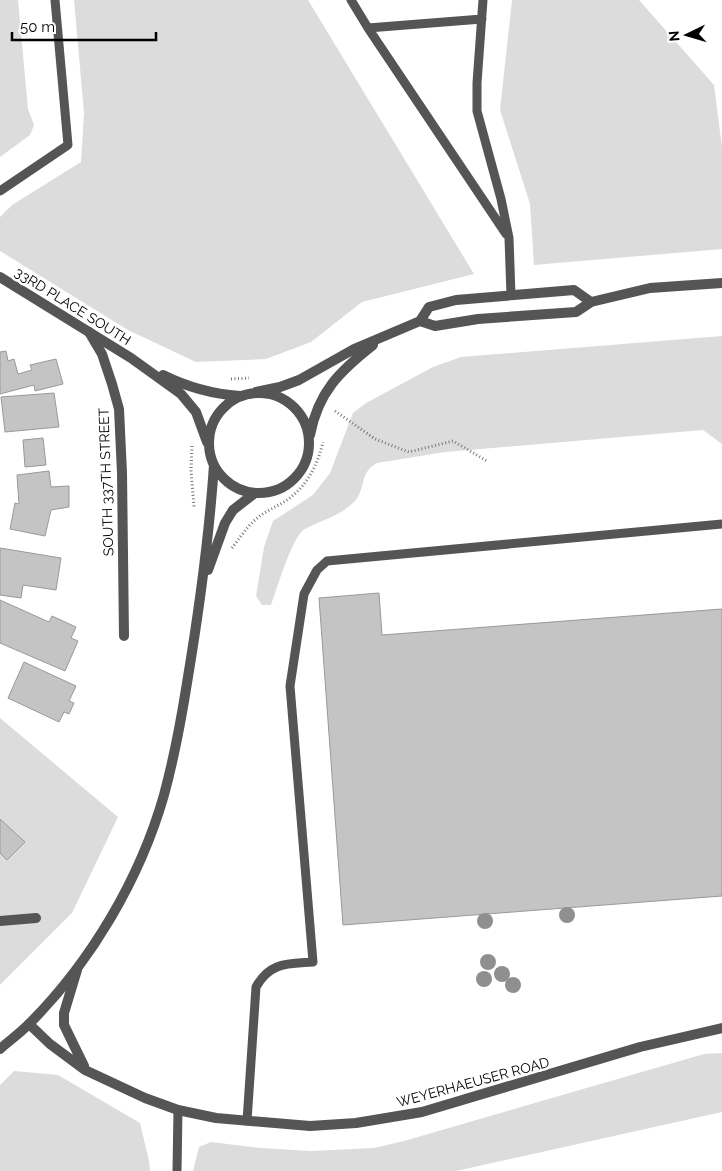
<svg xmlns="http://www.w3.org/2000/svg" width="722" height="1171" font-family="Raleway,sans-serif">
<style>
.green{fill:#dcdcdc}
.building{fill:#c4c4c4;stroke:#999}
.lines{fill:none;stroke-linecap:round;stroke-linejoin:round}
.path{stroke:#777;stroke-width:3;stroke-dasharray:1 2.5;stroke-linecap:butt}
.service{stroke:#555;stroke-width:9}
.minor{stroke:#555;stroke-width:10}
.tertiary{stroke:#555;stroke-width:10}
.tree{fill:#8f8f8f}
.labels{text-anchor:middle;stroke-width:5;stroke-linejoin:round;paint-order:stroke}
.street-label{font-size:14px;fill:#000;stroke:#fff}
</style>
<rect width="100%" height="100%" fill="#fff"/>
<path class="green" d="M0,0H18L28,109L34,125L30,135L0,157Z
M74,0H308L474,274L362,302L311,342L266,359L196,362L128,330L0,251V217L12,205L81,162L84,113Z
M512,0H639L714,85L722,147V249L534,265L530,204L500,110Z
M722,336V444L703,430L445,452L377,463C359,473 366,488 355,501C339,517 324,519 305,529C292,536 277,589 271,605H262L256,596L264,547L273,521L313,495L330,473L353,413L366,403L433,367L461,357Z
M0,718L118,817L72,913L0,985Z
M722,1053V1112L456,1171H193L199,1147L211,1142L261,1148L311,1151L374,1148L404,1141L704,1054Z
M14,1071L58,1075L140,1123L149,1161L150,1171H0V1085Z"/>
<path class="building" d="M6,351L8,361L14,359L18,374L32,370L30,365L56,359L63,384L35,391L34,385L0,394V352Z
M54,393L59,427L5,432L1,397Z
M43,438L46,465L25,467L23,440Z
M49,471L51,487L69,486V507L51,510L45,536L10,529L15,503L19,504L17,475Z
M0,548L61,558L56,590L23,585L21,598L0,595Z
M379,593L382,635L722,609V896L343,925L319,598Z
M0,600L49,622L52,616L76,627L71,638L78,641L65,671L0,643Z
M24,662L76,686L69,701L74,703L69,714L64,712L59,722L8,698Z
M0,819L25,842L7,860L0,853Z"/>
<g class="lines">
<path class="path" d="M231,379L249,378
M335,411L375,439L409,452L453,441L487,461
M192,446L191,470L194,507
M232,548C239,539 246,528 254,521C263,512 274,508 284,502C306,488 317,467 323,442"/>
<path class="service" d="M351,0L368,28L506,234
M483,0L477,83V111L501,199L509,238L511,295
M368,28L482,19
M0,191L68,145L55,0
M247,1121L256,987C270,962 287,964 313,962L290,686L304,594L317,570L327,561L722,524
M177,1171L178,1110"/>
<path class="minor" d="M89,332L102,354L112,384L119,409L122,473L124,636
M0,921L36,918
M77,970L64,1013V1025L84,1066
M29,1024L50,1044L85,1070L145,1098L178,1110L216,1118L310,1126L356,1123L422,1112L640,1047L722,1028"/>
<path class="tertiary" d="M0,277L131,358L181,394L196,412L207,442
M420,321L429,307L456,300L574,290L591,302
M163,375C187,387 212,394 240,396
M256,392L280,387L299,380L354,349L420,321L435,326L478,319L576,312L591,302L650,288L722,283
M209 443a50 50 0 1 1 100 0a50 50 0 1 1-100 0Z
M310,435C318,392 340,371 373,345
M208,570L225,523L233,510L255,493
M0,1049C9,1041 20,1033 29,1024C91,962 140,879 164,795C174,758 181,721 187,683C199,611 209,538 214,465"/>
</g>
<g class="tree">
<circle cx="567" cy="915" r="8"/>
<circle cx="485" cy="921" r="8"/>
<circle cx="488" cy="962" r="8"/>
<circle cx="502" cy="974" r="8"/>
<circle cx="484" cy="979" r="8"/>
<circle cx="513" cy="985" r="8"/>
</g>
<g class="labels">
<g class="street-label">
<text transform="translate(73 306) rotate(32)" y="5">33RD PLACE SOUTH</text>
<text transform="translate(106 482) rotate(-92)" y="5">SOUTH 337TH STREET</text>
<text transform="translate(473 1082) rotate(-15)" y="5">WEYERHAEUSER ROAD</text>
</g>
</g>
<g transform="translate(687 35) rotate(265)" stroke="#ffffff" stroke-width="4" paint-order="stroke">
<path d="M0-4L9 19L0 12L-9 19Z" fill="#000000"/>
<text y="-8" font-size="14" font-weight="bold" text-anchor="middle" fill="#000000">N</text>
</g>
<path d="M12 32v8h144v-8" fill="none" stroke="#000000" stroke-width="2.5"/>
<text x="20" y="32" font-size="15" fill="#000000" stroke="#ffffff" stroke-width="4" paint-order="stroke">50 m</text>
</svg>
